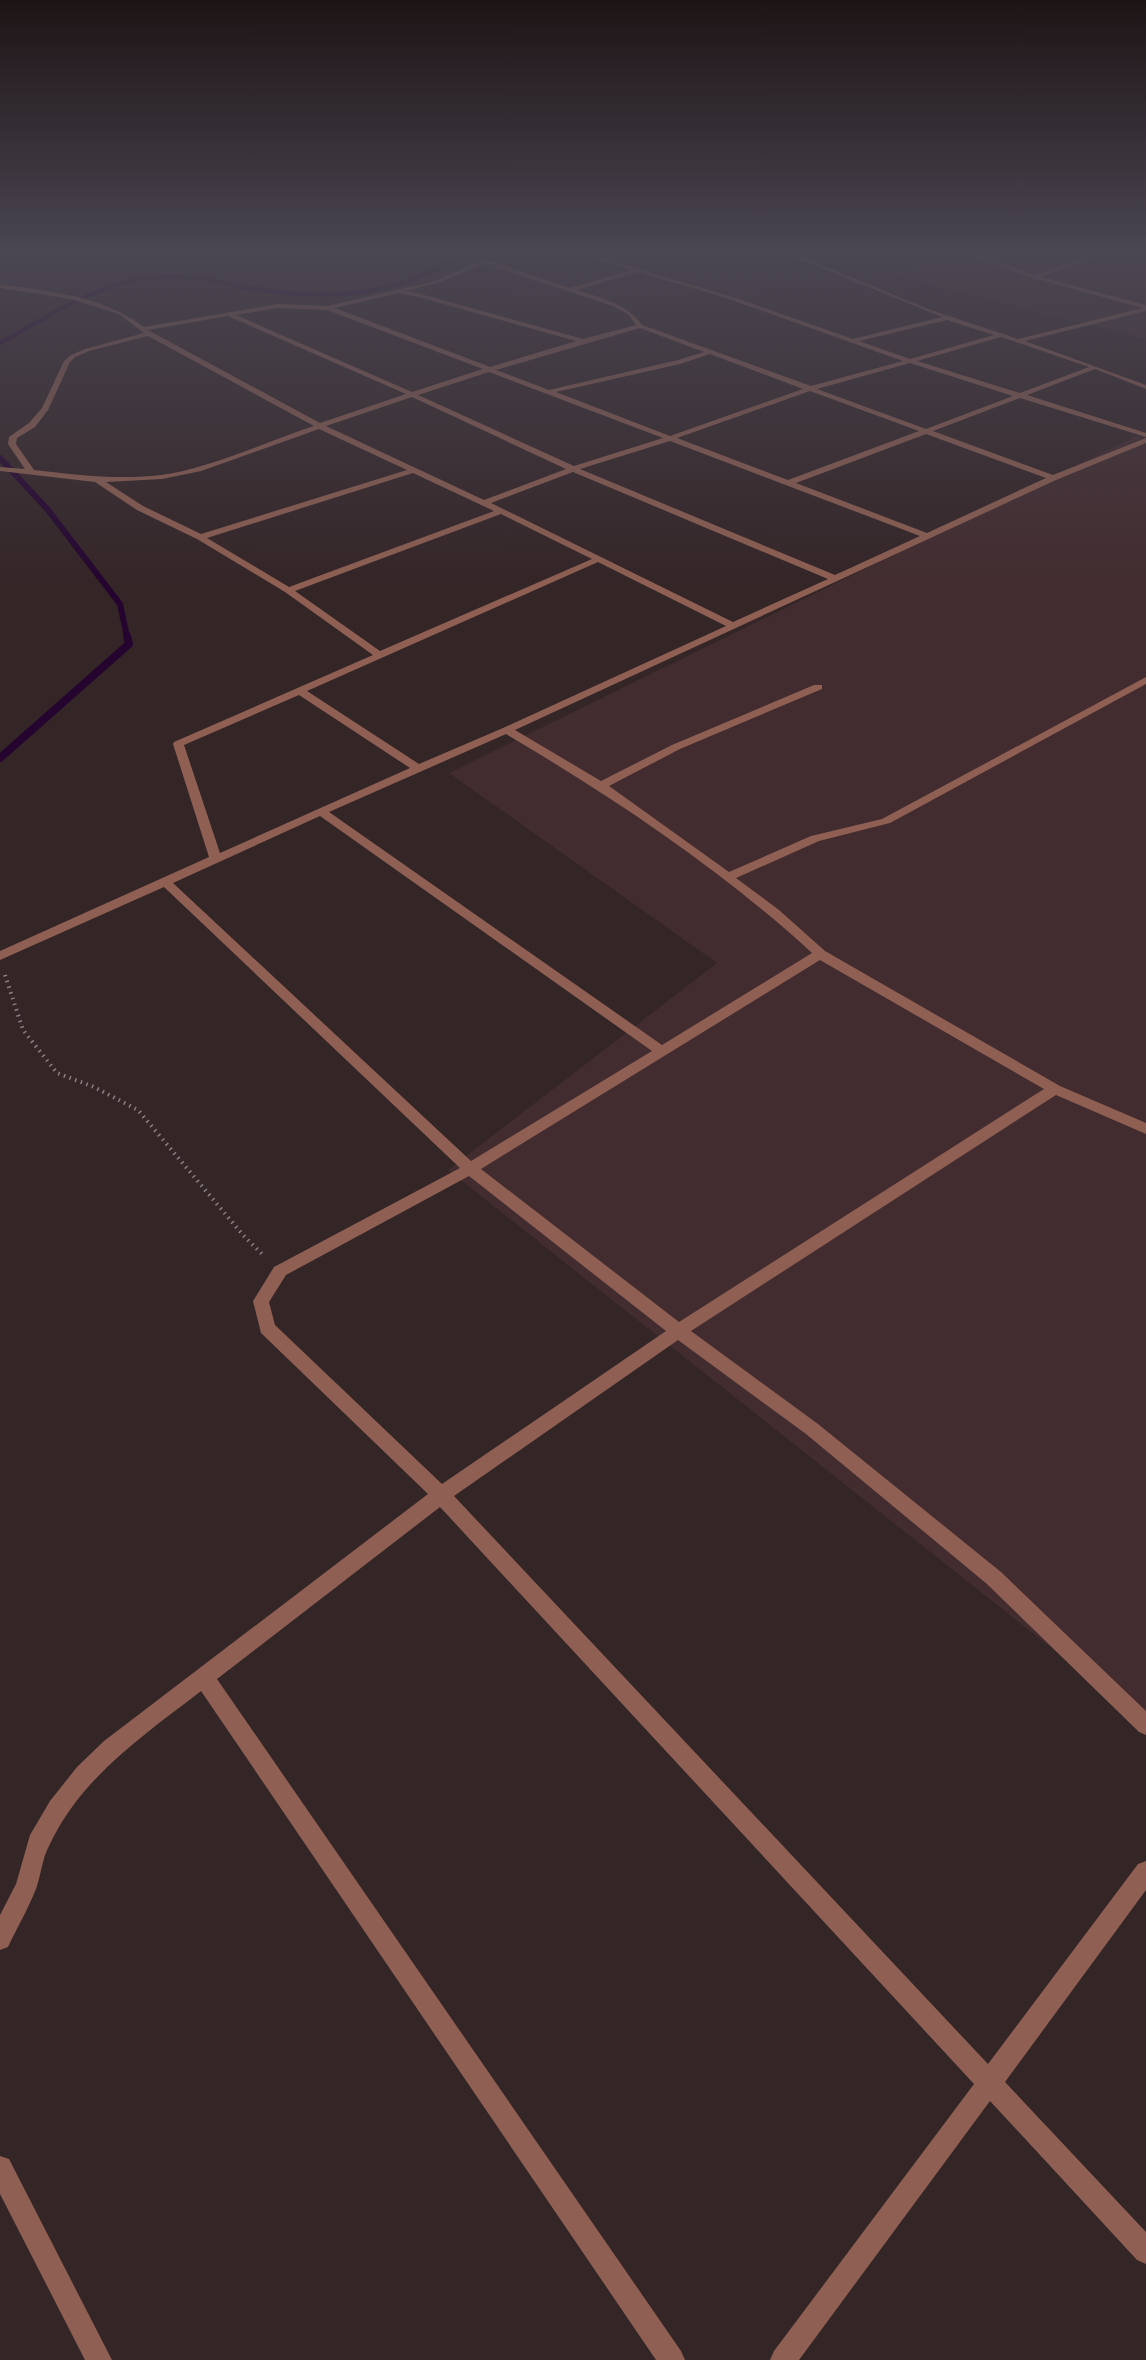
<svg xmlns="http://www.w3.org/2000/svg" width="1146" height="2360" font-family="'Noto Serif',serif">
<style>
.built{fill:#422c2f}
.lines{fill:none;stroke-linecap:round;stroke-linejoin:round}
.stream-far2{stroke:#250530;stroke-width:4.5}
.stream-far1{stroke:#250530;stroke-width:6}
.stream{stroke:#250530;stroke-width:8}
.path{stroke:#8c7f80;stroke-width:4;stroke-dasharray:1.5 4.5;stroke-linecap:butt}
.minor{fill:#8e5f52;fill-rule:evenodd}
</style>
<rect width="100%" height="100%" fill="#342527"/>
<path class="built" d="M958,253H1146V339L887,274L956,257Z
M1146,431V1723L448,1170L717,963L449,773Z"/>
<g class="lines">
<path class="stream-far2" d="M0,343C50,316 101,280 159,277C191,274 223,284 254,289C331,301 399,296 465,253"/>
<path class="stream-far1" d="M0,458L48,510L120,604L127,637"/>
<path class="stream" d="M0,758L129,644L127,636"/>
<path class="path" d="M5,975L23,1030L57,1073L94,1087L138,1110L243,1235L262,1254"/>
<path class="minor" d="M577,253H584L733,297L853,339L942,317L785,253H792L931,310L1018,339L1143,308L1033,278L962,253H969L1035,275L1098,253H1105L1041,277L1146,305V311L1025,341L1146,385V389L1095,369L1027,395L1146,433V437L1020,398L933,431L1053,475L1146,438V443L1056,480L515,730L601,781L672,745L814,685H822V689L680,749L609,786L729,872L811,836L882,819L1146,677V684L890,823L819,841L736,878L779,910L825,951L1060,1086L1146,1123V1134L1056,1095L691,1331L818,1424L1001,1572L1146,1711V1735L1139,1732L987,1584L806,1434L678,1340L454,1496L988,2064L1138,1864L1146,1861V1890L1005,2082L1146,2232V2264L1137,2260L990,2101L799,2360H770L774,2351L974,2084L440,1507L217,1679L681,2351L685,2360H656L201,1691C143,1736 81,1777 49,1846C42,1859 41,1875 36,1889C28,1909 17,1928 8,1947L0,1950V1915L16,1884L30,1835L50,1801L77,1767L104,1741L428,1494L261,1333L253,1301L274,1267L460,1168L164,887L0,960V951L209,857L173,744L174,742L373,655L285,592L197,539L137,510L95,482L0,471V467L25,469L8,444L9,437L29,423L42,408L64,361L71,355L85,349L144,333L119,314L71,299L0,288V284C51,292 101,295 144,327L278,304L328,306L434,281L481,261H492L570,288L632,270ZM484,264L613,306L628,314L636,325L583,339L417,293L405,291L438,283ZM639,272L729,299L903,361L811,386L642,325C626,303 601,298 576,290ZM399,293L415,296L576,341L490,367L335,308ZM278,308L327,310L483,369L412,392L236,315ZM228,316L406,394L320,423L148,330ZM947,320L994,335L910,359L859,341ZM640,328L704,352L678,360L549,390L496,370ZM148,336L314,426C268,441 208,469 161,475C118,480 76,475 34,470L16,444L17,438L35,427L48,410L70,362L75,357L89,351ZM1001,337L1089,367L1020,393L917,361ZM710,354L803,389L670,436L556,392L680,364ZM910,363L1013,396L926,429L817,389ZM489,372L663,438L574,466L418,395ZM810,391L919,431L788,480L677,438ZM412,397L566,469L484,500L326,426ZM319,429L407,470L201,534L143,506L106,482L162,479L201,471ZM926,434L1046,478L927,533L796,483ZM670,441L920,536L835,575L580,469ZM573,472L828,579L733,622L491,503ZM413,473L494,511L289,587L207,538ZM501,514L592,559L380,651L295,591ZM598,562L726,626L503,728L419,764L307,691ZM299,695L410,768L220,853L184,745ZM506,734C614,798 719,868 812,953L662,1045L329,812ZM320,816L652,1051L471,1161L173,883ZM820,960L1044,1089L679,1322L481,1169ZM469,1176L666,1331L442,1484L275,1325L269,1302L286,1275Z
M0,2156L9,2159L112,2360H85L0,2194Z"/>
</g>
<linearGradient id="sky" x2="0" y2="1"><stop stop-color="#1d1415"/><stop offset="0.43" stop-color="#4a4652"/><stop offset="1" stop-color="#4a4652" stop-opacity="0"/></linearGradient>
<rect width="1146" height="583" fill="url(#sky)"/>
</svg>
